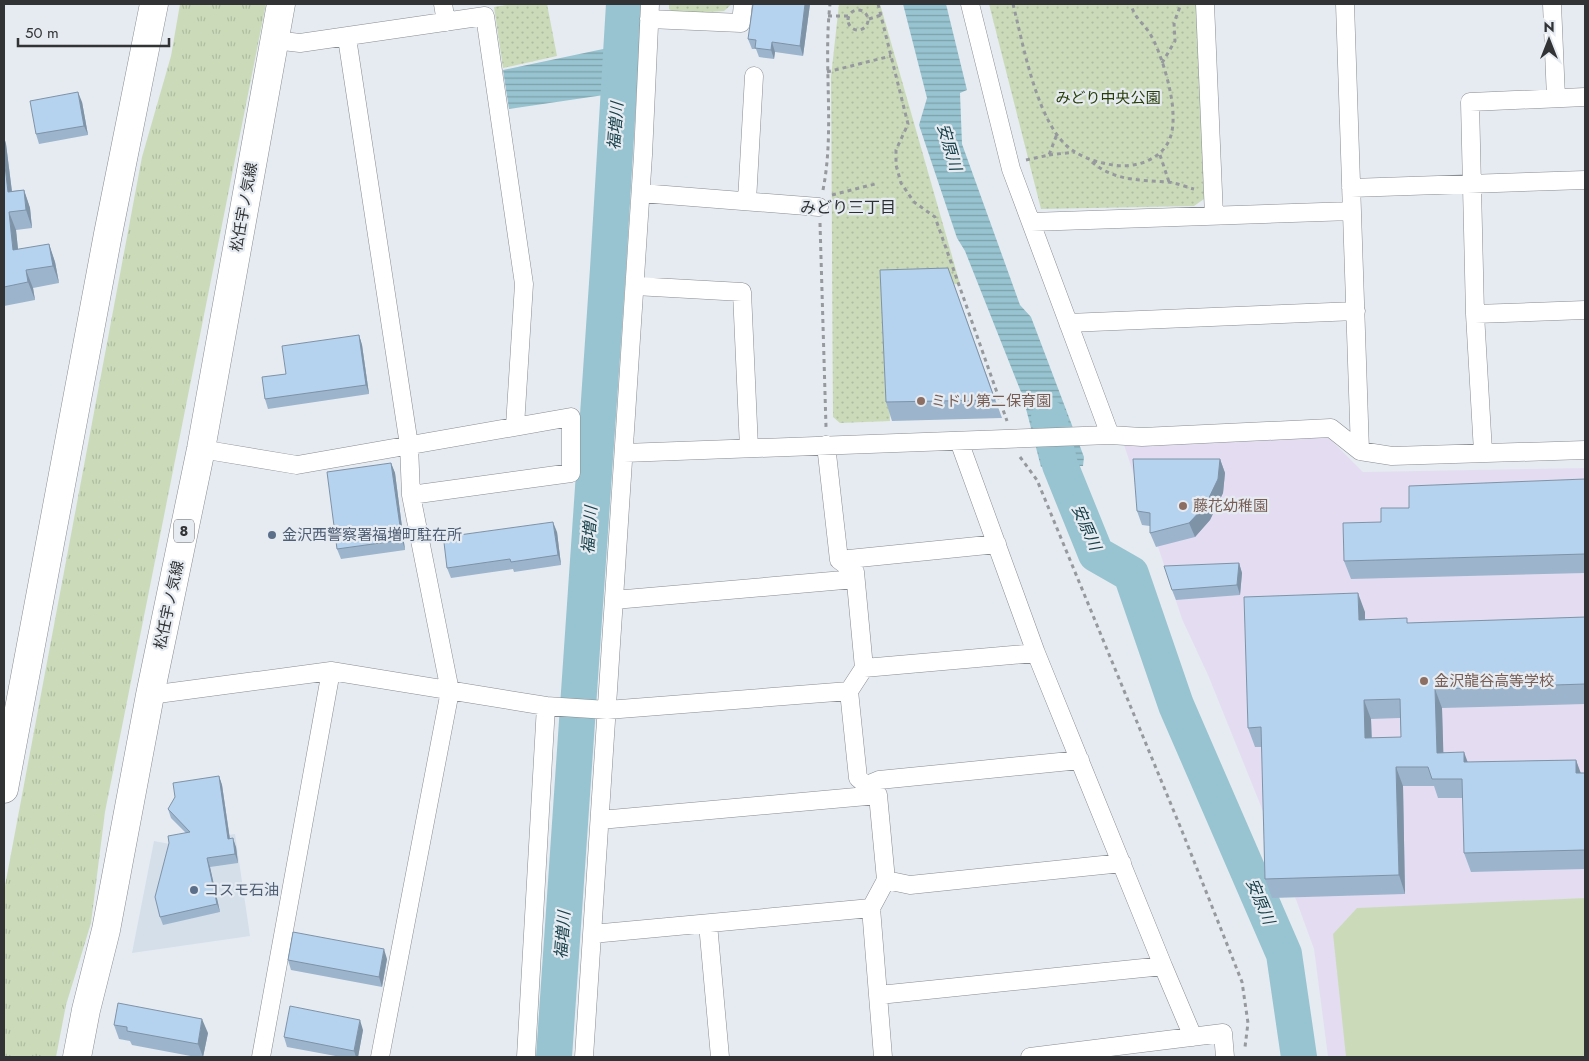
<svg xmlns="http://www.w3.org/2000/svg" width="1589" height="1061" font-family="Jost,'Noto Sans JP',sans-serif">
<style>
.built{fill:#d4dfea}
.education{fill:#e4ddf2}
.grass{fill:url(#grass-tufts)}
.park{fill:url(#park-dots)}
.pitch{fill:#cbdbba}
.water{fill:url(#water-rules)}
.lines{fill:none;stroke-linecap:round;stroke-linejoin:round}
.river{stroke:#97c4d0;stroke-width:36}
.minor-casing{stroke:#888d93;stroke-width:19}
.primary-casing{stroke:#888d93;stroke-width:29}
.path{stroke:#96999e;stroke-width:3;stroke-dasharray:4 4;stroke-linecap:butt}
.minor{stroke:#fff;stroke-width:18}
.primary{stroke:#fff;stroke-width:28}
.wall{fill:#9cb5cd;fill-rule:evenodd}
.shaded-wall{fill:#7f93a7}
.building{fill:#b5d2ee;stroke:#7f93a7;fill-rule:evenodd}
.education-dot{fill:#8d6e63;stroke:#e6ebf1;stroke-width:2}
.service-dot{fill:#5c6f8a;stroke:#e6ebf1;stroke-width:2}
.labels{text-anchor:middle;stroke-width:4.5;stroke-linejoin:round;paint-order:stroke}
.shield{fill:#e6ebf1;stroke:#676a6d;stroke-width:1}
.shield-label{font-size:14px;font-weight:bold;fill:#313335}
.park-label{font-size:15px;fill:#283d07;stroke:#e6ebf1}
.street-label{font-size:15px;fill:#313335;stroke:#e6ebf1}
.education-label{font-size:15px;fill:#785e54;stroke:#e6ebf1;text-anchor:start}
.service-label{font-size:15px;fill:#4e5e75;stroke:#e6ebf1;text-anchor:start}
.water-label{font-size:16px;font-style:italic;fill:#17404a;stroke:#e6ebf1}
.neighbourhood-label{font-size:16px;fill:#2c3034;stroke:#e6ebf1}
</style>
<defs>
<pattern id="grass-tufts" width="24" height="20" patternUnits="userSpaceOnUse" patternTransform="scale(1.25)"><rect width="24" height="20" fill="#cbdbba"/><path d="M3 7l-1-3M5 7V3M7 7l1-3M15 17l-1-3M17 17v-4M19 17l1-3" fill="none" stroke="#afbca0"/></pattern>
<pattern id="park-dots" width="8" height="8" patternUnits="userSpaceOnUse" patternTransform="scale(1.25)"><rect width="8" height="8" fill="#cbdbba"/><path d="M2 2h.1M6 6h.1" fill="none" stroke="#afbca0" stroke-width="1.8" stroke-linecap="round"/></pattern>
<pattern id="water-rules" width="6" height="5" patternUnits="userSpaceOnUse" patternTransform="scale(1.25)"><rect width="6" height="5" fill="#97c4d0"/><path d="M0 2.5h6" fill="none" stroke="#7ca0aa"/></pattern>
</defs>
<rect width="100%" height="100%" fill="#e6ebf1"/>
<path class="built" d="M235,834L250,936L132,953L154,841L170,844Z"/>
<path class="education" d="M1328,437L1363,472L1585,468V1057H1328L1314,949L1271,831L1208,675L1182,619L1124,445Z"/>
<path class="grass" d="M180,4H266L105,812L91,923L66,1005L56,1057H4V891L142,157L171,56Z"/>
<path class="park" d="M511,4H547L557,56L503,68L494,7Z
M669,4H732L724,11L676,14L669,9Z
M839,4H880L960,284L885,287L890,421L840,423L833,417L831,77Z
M989,4H1198L1204,199L1194,206L1041,209Z"/>
<path class="pitch" d="M1585,898V1057H1346L1333,934L1357,908Z"/>
<path class="water" d="M903,4H946L967,90L960,93L962,144L1020,305L1031,317L1084,457L1083,466L1041,467L1023,397L965,251L957,238L919,125L927,98Z
M608,48L604,95L509,109L503,70Z"/>
<g class="lines">
<path class="river" d="M1049,418L1060,465L1096,554L1131,574L1176,705L1284,954L1299,1057
M554,1057L608,269L624,4"/>
<g class="minor-casing">
<path id="minor" d="M443,4L446,22
M970,4L1011,169L1110,435L1142,437L1331,428L1360,451L1392,456L1585,450
M1205,4L1214,216
M1345,4L1360,451
M1552,4L1556,98
M649,19L741,23L743,4
M347,38L409,445L411,495L450,691L380,1057
M274,40L300,43L485,16L524,284L515,426
M1351,188L1585,180
M641,193L819,207
M747,201L754,76
M1031,222L1352,211
M635,286L742,292L749,448
M1475,314L1470,102L1585,97
M1068,323L1356,311
M826,445L839,560L855,572L864,668L849,691L858,778L878,795L886,880L871,908L883,1057
M201,449L297,465L571,417V473L411,495
M1483,452L1475,314L1585,310
M624,453L1110,435
M839,560L997,544
M614,600L855,579
M864,668L1036,653
M150,695L331,671L546,706L526,1057
M546,706L607,710L849,691
M867,785L879,780L1080,760
M600,820L878,795
M886,880L910,885L1122,863
M708,924L720,1057
M592,934L871,908
M1163,966L1193,1037
M879,995L1163,966L1036,653L959,441
M261,1057L331,671
M584,1057L643,155L650,4
M1030,1057L1223,1033L1225,1057"/>
</g>
<g class="primary-casing">
<path id="primary" d="M4,789L108,234L154,4
M77,1057L86,1010L106,930L150,695L201,449L281,4"/>
</g>
<path class="path" d="M878,4L908,124L896,150V165L901,183L914,202L935,217L1007,421
M1013,4C1023,43 1037,126 1072,150C1081,156 1092,161 1103,163C1118,167 1133,167 1147,161C1167,152 1174,137 1173,115C1173,93 1161,51 1149,32C1141,21 1134,17 1131,4
M848 20a10 10 0 1 1 20 0a10 10 0 1 1-20 0Z
M828,16H849
M869,19L881,15
M1162,63L1175,41L1174,23L1181,4
M827,72L891,56
M1049,155L1075,152
M1160,155L1169,182
M1026,160L1049,155L1057,134
M1092,162C1114,181 1140,180 1168,182C1177,183 1186,187 1194,189
M823,190C835,129 823,66 830,4
M832,195L875,184
M820,223L826,427
M1020,457L1037,480L1182,831L1242,982L1248,1023L1245,1047"/>
<use href="#minor" class="minor"/>
<use href="#primary" class="primary"/>
</g>
<path class="wall" d="M810,4L803,56L775,52L774,59L759,57L756,49H752L748,39Z
M82,102L88,135L39,144L36,134Z
M4,137L6,144L12,191L24,190L30,208L32,228L16,230L18,250L49,244L55,262L59,283L33,288L35,300L4,306Z
M948,268L1002,418L892,421L886,402Z
M359,335L362,345L369,394L268,409L265,399L286,374Z
M1220,459L1225,473L1223,493L1210,520L1195,537L1156,547L1150,533V526L1142,525L1137,511Z
M391,463L395,473L405,550L341,559L337,549Z
M1585,479V573L1351,579L1344,561L1409,508Z
M557,532L561,565L514,572L513,569L451,578L447,568L459,535Z
M1239,563L1242,573L1240,595L1176,600L1172,590Z
M1365,612V619L1409,623L1585,617V704L1442,708L1443,752L1468,762L1576,760L1580,773H1585V869L1471,872L1464,853L1463,798H1438L1434,786H1403L1405,894L1272,898L1265,879L1262,747H1255L1248,728ZM1400,718L1401,737L1372,738L1371,719Z
M219,776L222,785L230,839L236,847L238,863L210,867L220,912L163,925L160,917L186,833L171,818L168,809Z
M387,959L382,987L291,970L288,960Z
M114,1025L208,1033L203,1057H196L132,1045L130,1041L119,1039Z
M363,1030L358,1057H341L287,1047L284,1037Z"/>
<path class="shaded-wall" d="M805,4H810L803,56L800,46Z
M772,42L775,52L774,59L771,50Z
M78,92L82,102L88,135L84,126Z
M4,137L6,144L14,209L8,192L4,157Z
M24,190L30,208L32,228L26,210Z
M9,212L16,230L20,268L13,250Z
M49,244L55,262L59,283L53,266Z
M26,270L33,288L35,300L28,282Z
M359,335L362,345L369,394L366,385Z
M1220,459L1225,473L1223,493L1210,520L1195,537L1189,523Z
M391,463L395,473L405,550L402,540Z
M553,522L557,532L561,565L558,555Z
M1239,563L1242,573L1240,595L1237,585Z
M1358,593L1365,612V638L1359,620Z
M1435,689L1442,708L1444,772L1437,753Z
M1364,700L1371,719L1372,757L1365,738Z
M1464,752L1471,771L1464,762Z
M1576,760L1583,779L1576,773Z
M1396,767L1403,786L1405,894L1399,875Z
M219,776L222,785L231,847L228,839Z
M233,838L236,847L238,863L235,854Z
M207,858L210,867L220,912L217,904Z
M384,949L387,959L382,987L379,977Z
M202,1019L208,1033L203,1057L198,1044Z
M360,1020L363,1030L358,1057H356L354,1051Z"/>
<path class="building" d="M753,4H805L800,46L772,42L771,50L755,48L756,40L748,39Z
M78,92L84,126L36,134L30,101Z
M4,157L8,192L24,190L26,210L9,212L13,250L49,244L53,266L26,270L28,282L4,287Z
M948,268L995,400L886,402L880,270Z
M359,335L366,385L265,399L262,377L286,374L282,346Z
M1133,459H1220L1218,479L1205,506L1189,523L1150,533V513L1137,511Z
M391,463L402,540L337,549L327,472Z
M1585,479V554L1344,561L1343,523L1381,522V508H1409V486Z
M553,522L558,555L511,562L510,559L447,568L443,534L458,532L459,535Z
M1239,563L1237,585L1172,590L1164,566Z
M1358,593L1359,620L1407,618V623L1585,617V684L1435,689L1437,753L1464,752V762L1576,760V773H1585V850L1464,853L1462,779H1432L1428,767H1396L1399,875L1265,879L1261,727L1248,728L1244,597ZM1400,699L1401,737L1365,738L1364,700Z
M219,776L228,839L233,838L235,854L207,858L217,904L160,917L155,897L169,843L168,836L190,832L168,809L175,797L173,783Z
M293,932L384,949L379,977L288,960Z
M118,1003L202,1019L198,1044L127,1031V1027L114,1025Z
M290,1006L360,1020L354,1051L284,1037Z"/>
<g class="education-dot">
<circle cx="921" cy="401" r="5"/>
<circle cx="1183" cy="506" r="5"/>
<circle cx="1424" cy="681" r="5"/>
</g>
<g class="service-dot">
<circle cx="272" cy="535" r="5"/>
<circle cx="194" cy="890" r="5"/>
</g>
<g class="labels">
<rect class="shield" x="174" y="519.5" width="20" height="23" rx="4"/>
<g class="shield-label">
<text x="184" y="536">8</text>
</g>
<g class="park-label">
<text x="1108" y="103">みどり中央公園</text>
</g>
<g class="street-label">
<text transform="translate(244 207) rotate(-80)" y="5">松任宇ノ気線</text>
<text transform="translate(169 605) rotate(-78)" y="5">松任宇ノ気線</text>
</g>
<g class="education-label">
<text x="931" y="406">ミドリ第二保育園</text>
<text x="1193" y="511">藤花幼稚園</text>
<text x="1434" y="686">金沢龍谷高等学校</text>
</g>
<g class="service-label">
<text x="282" y="540">金沢西警察署福増町駐在所</text>
<text x="204" y="895">コスモ石油</text>
</g>
<g class="water-label">
<text transform="translate(615 126) rotate(-86)" y="6">福増川</text>
<text transform="translate(950 147) rotate(74)" y="6">安原川</text>
<text transform="translate(1087 527) rotate(66)" y="6">安原川</text>
<text transform="translate(589 530) rotate(-86)" y="6">福増川</text>
<text transform="translate(1261 901) rotate(67)" y="6">安原川</text>
<text transform="translate(562 935) rotate(-86)" y="6">福増川</text>
</g>
<g class="neighbourhood-label">
<text x="848" y="213">みどり三丁目</text>
</g>
</g>
<rect width="1589" height="1061" fill="none" stroke="#313335" stroke-width="10"/>
<g transform="translate(1549 40)" stroke="#e6ebf1" stroke-width="4" paint-order="stroke">
<path d="M0-4L9 19L0 12L-9 19Z" fill="#313335"/>
<text y="-8" font-size="14" font-weight="bold" text-anchor="middle" fill="#313335">N</text>
</g>
<path d="M18 38v8h151v-8" fill="none" stroke="#313335" stroke-width="2.5"/>
<text x="25" y="38" font-size="15" fill="#313335" stroke="#e6ebf1" stroke-width="4" paint-order="stroke">50 m</text>
</svg>
